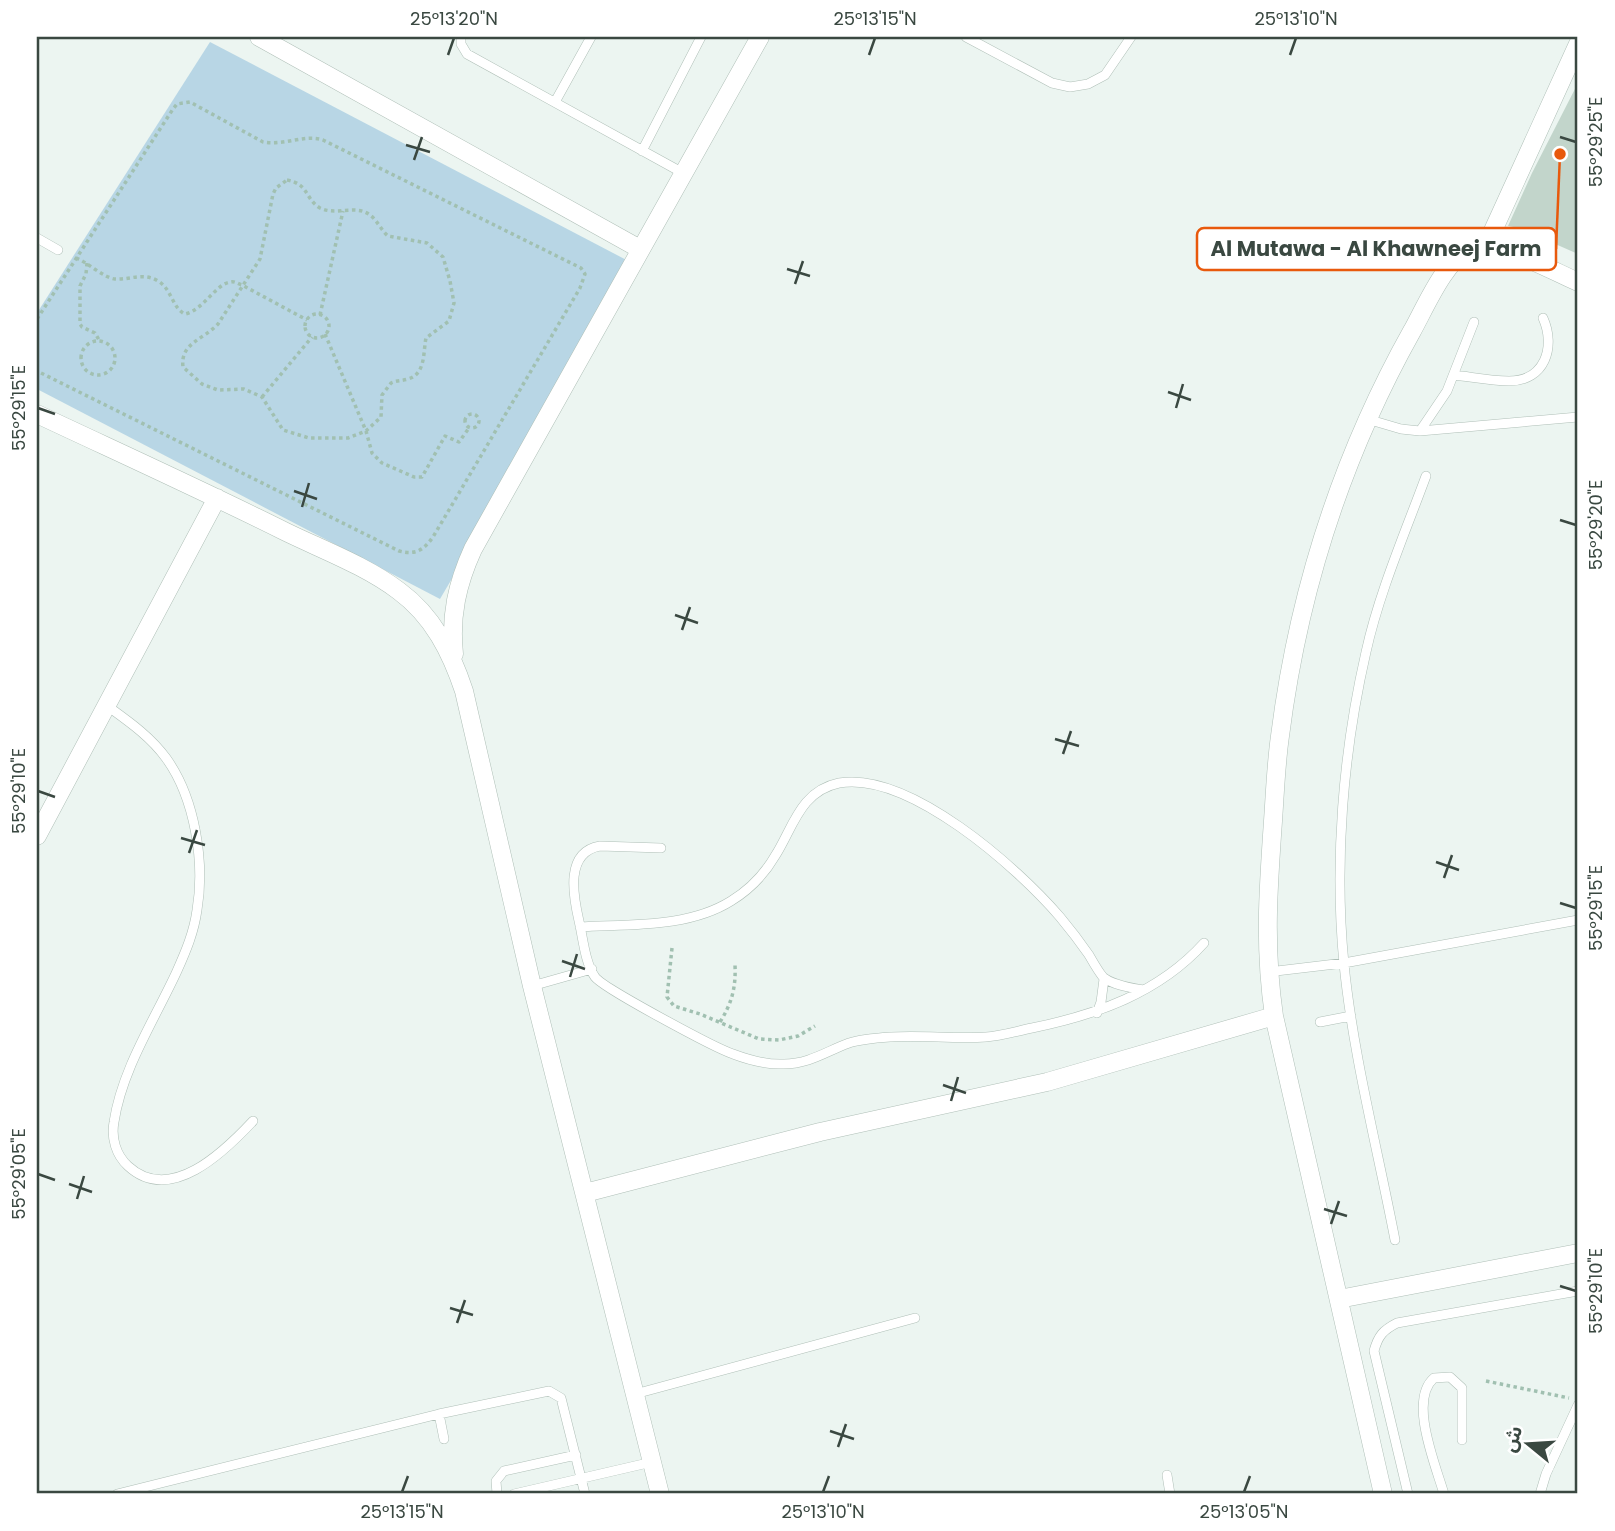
<svg xmlns="http://www.w3.org/2000/svg" width="1615" height="1531" font-family="Poppins,'Noto Sans Arabic',sans-serif">
<style>
.green{fill:#b8d6e5}
.building{fill:#c2d5cb}
.lines{fill:none;stroke-linecap:round;stroke-linejoin:round}
.lane-casing{stroke:#afbfb7;stroke-width:10}
.street-casing{stroke:#afbfb7;stroke-width:19}
.path{stroke:#a1c0b1;stroke-width:3.5;stroke-dasharray:3.5 3.5;stroke-linecap:butt}
.lane{stroke:#fff;stroke-width:9}
.street{stroke:#fff;stroke-width:18}
.ticks{fill:none;stroke:#3a4841;stroke-width:2.5}
.leader{fill:none;stroke:#e8590c;stroke-width:2.5}
.callout-dot{fill:#e8590c;stroke:#fff;stroke-width:2.5}
.callout{fill:#fff;stroke:#e8590c;stroke-width:2.5}
.callout-label{font-size:21px;text-anchor:middle;font-weight:bold;fill:#3a4841}
.neatline{fill:none;stroke:#3a4841;stroke-width:2.5}
.ticks-label{font-size:18px;text-anchor:middle;fill:#3a4841}
</style>
<rect width="100%" height="100%" fill="#ecf5f1"/>
<path class="green" d="M210,42L636,265L440,599L37,389V313Z"/>
<path class="building" d="M1578,83V254L1519,228L1508,226L1532,173Z"/>
<g class="lines">
<g class="lane-casing">
<path id="lane" d="M461,37V44L467,54L683,173
M966,37L1052,83L1070,87L1088,84L1105,75L1131,37
M555,102L591,37
M642,151L701,37
M37,238L58,250
M1454,375C1472,377 1491,381 1509,381C1545,381 1556,347 1543,318
M1367,419L1401,429L1420,431L1578,417
M1420,431L1447,391L1474,322
M106,705C128,721 150,736 166,758C195,798 205,862 197,910C194,932 186,951 177,971C155,1019 122,1069 114,1122C111,1138 116,1155 128,1166C170,1205 224,1152 253,1121
M661,848L600,846C565,852 573,895 579,921C583,938 585,963 595,977C603,988 715,1048 733,1054C749,1060 767,1065 784,1064C809,1064 827,1051 849,1043C862,1039 877,1038 891,1037C922,1035 954,1039 986,1037C1001,1036 1017,1031 1032,1028C1096,1015 1159,993 1204,943
M580,927C629,924 688,928 731,901C749,890 764,875 775,856C793,828 800,791 839,783C909,771 1017,867 1060,917C1070,929 1080,942 1089,955C1093,962 1098,971 1103,977C1112,985 1132,988 1143,990
M1268,972L1344,963L1578,920
M532,986L592,969
M1097,1013L1101,1002L1104,979
M1320,1022L1351,1016
M1395,1240C1378,1151 1353,1055 1344,964C1334,862 1343,752 1366,652C1379,593 1405,533 1426,476
M635,1394L915,1318
M439,1414L444,1439
M1167,1475L1170,1494
M117,1494L439,1414L549,1391L561,1398L585,1494
M497,1494L496,1481L504,1471L576,1455
M514,1494L652,1462
M1408,1494L1374,1351C1378,1336 1383,1330 1397,1323L1578,1291
M1444,1494C1436,1466 1408,1400 1434,1378L1450,1377L1462,1388V1440
M1540,1494L1546,1474L1578,1405"/>
</g>
<g class="street-casing">
<path id="street" d="M259,37L640,249
M1486,246L1578,44
M37,414C120,453 204,491 286,532C323,550 366,566 399,591C433,616 451,652 464,691L532,986L660,1494
M454,654C450,616 457,584 473,549L760,37
M37,836L217,498
M585,1193L820,1132L1047,1082L1274,1016
M1339,1299L1578,1253
M1383,1494L1274,1016C1264,947 1268,891 1273,821C1275,793 1276,764 1280,736C1298,594 1342,456 1412,331C1425,308 1445,260 1469,250C1496,238 1552,271 1578,282"/>
</g>
<path class="path" d="M287,180C309,184 305,199 320,208C336,216 356,204 370,215C377,220 381,230 388,236L427,243L443,257L450,281L454,303L449,321L426,338C423,352 426,374 408,379C402,381 397,380 391,383L382,395L381,417L366,431L348,438H309L283,430L262,397L244,389L218,390L202,384L183,367C180,343 203,340 218,324L260,259L273,194L276,188Z
M76,258C87,262 104,278 115,279C130,280 143,272 158,281C172,289 172,308 185,314C204,310 216,283 231,282C235,281 238,284 242,285L307,320
M87,263L86,274L80,286V324L82,327L95,333L99,340
M305 326a12 12 0 1 1 24 0a12 12 0 1 1-24 0Z
M320,315L343,211
M37,319L173,109L177,104L190,102L263,142C283,146 305,134 323,140L581,268L585,274L580,288L433,537C423,551 415,555 399,551L37,371
M325,334L366,431L372,453L382,463L414,477H422L445,436L459,442L469,428
M81 358a17 17 0 1 1 34 0a17 17 0 1 1-34 0Z
M262,397L312,337
M465 421a7 7 0 1 1 14 0a7 7 0 1 1-14 0Z
M672,948L667,997L674,1006L700,1014L759,1039L779,1040L798,1036L815,1026
M720,1022C732,1003 736,987 735,965
M1486,1381L1569,1398"/>
<use href="#lane" class="lane"/>
<use href="#street" class="street"/>
</g>
<path class="ticks" d="M448,55L454,38M869,55L875,38M1290,55L1296,38M1560,137L1576,142M406,145L430,152M414,160L422,137M787,269L810,276M795,284L803,261M1168,392L1191,400M38,408L55,414M1176,408L1183,384M294,491L317,499M302,507L309,483M1560,520L1576,525M675,615L698,623M682,630L690,607M1055,739L1079,746M1063,754L1071,731M38,791L55,797M181,838L205,845M189,853L197,830M1436,862L1459,870M1444,878L1452,855M1560,903L1576,908M562,961L585,969M570,977L577,954M943,1085L966,1093M951,1101L958,1077M38,1174L55,1180M69,1184L92,1192M77,1199L84,1176M1324,1209L1347,1216M1331,1224L1339,1201M1560,1286L1576,1291M450,1308L473,1315M457,1323L465,1300M830,1431L854,1439M838,1447L846,1424M402,1492L408,1476M823,1492L829,1476M1244,1492L1250,1476"/>
<path class="leader" d="M1560 154L1556 249"/>
<circle class="callout-dot" cx="1560" cy="154" r="7"/>
<rect class="callout" x="1197" y="228" width="359" height="42" rx="7"/>
<g class="callout-label">
<text x="1376" y="256">Al Mutawa - Al Khawneej Farm</text>
</g>
<rect width="1615" height="1531" fill="none" stroke="#ffffff" stroke-width="77"/>
<g transform="translate(1528 1444) rotate(288)" stroke="#ffffff" stroke-width="5" paint-order="stroke">
<path d="M0-5L12 26L0 18L-12 26Z" fill="#3a4841"/>
<text y="-10" font-size="19" font-weight="bold" text-anchor="middle" fill="#3a4841">ش</text>
</g>
<rect x="38" y="38" width="1538" height="1454" class="neatline"/>
<g class="ticks-label">
<text x="454" y="25">25°13'20"N</text>
<text x="875" y="25">25°13'15"N</text>
<text x="1296" y="25">25°13'10"N</text>
<text transform="translate(1596 142) rotate(-90)" y="6">55°29'25"E</text>
<text transform="translate(19 408) rotate(-90)" y="6">55°29'15"E</text>
<text transform="translate(1596 525) rotate(-90)" y="6">55°29'20"E</text>
<text transform="translate(19 791) rotate(-90)" y="6">55°29'10"E</text>
<text transform="translate(1596 908) rotate(-90)" y="6">55°29'15"E</text>
<text transform="translate(19 1174) rotate(-90)" y="6">55°29'05"E</text>
<text transform="translate(1596 1291) rotate(-90)" y="6">55°29'10"E</text>
<text x="402" y="1518">25°13'15"N</text>
<text x="823" y="1518">25°13'10"N</text>
<text x="1244" y="1518">25°13'05"N</text>
</g>
</svg>
